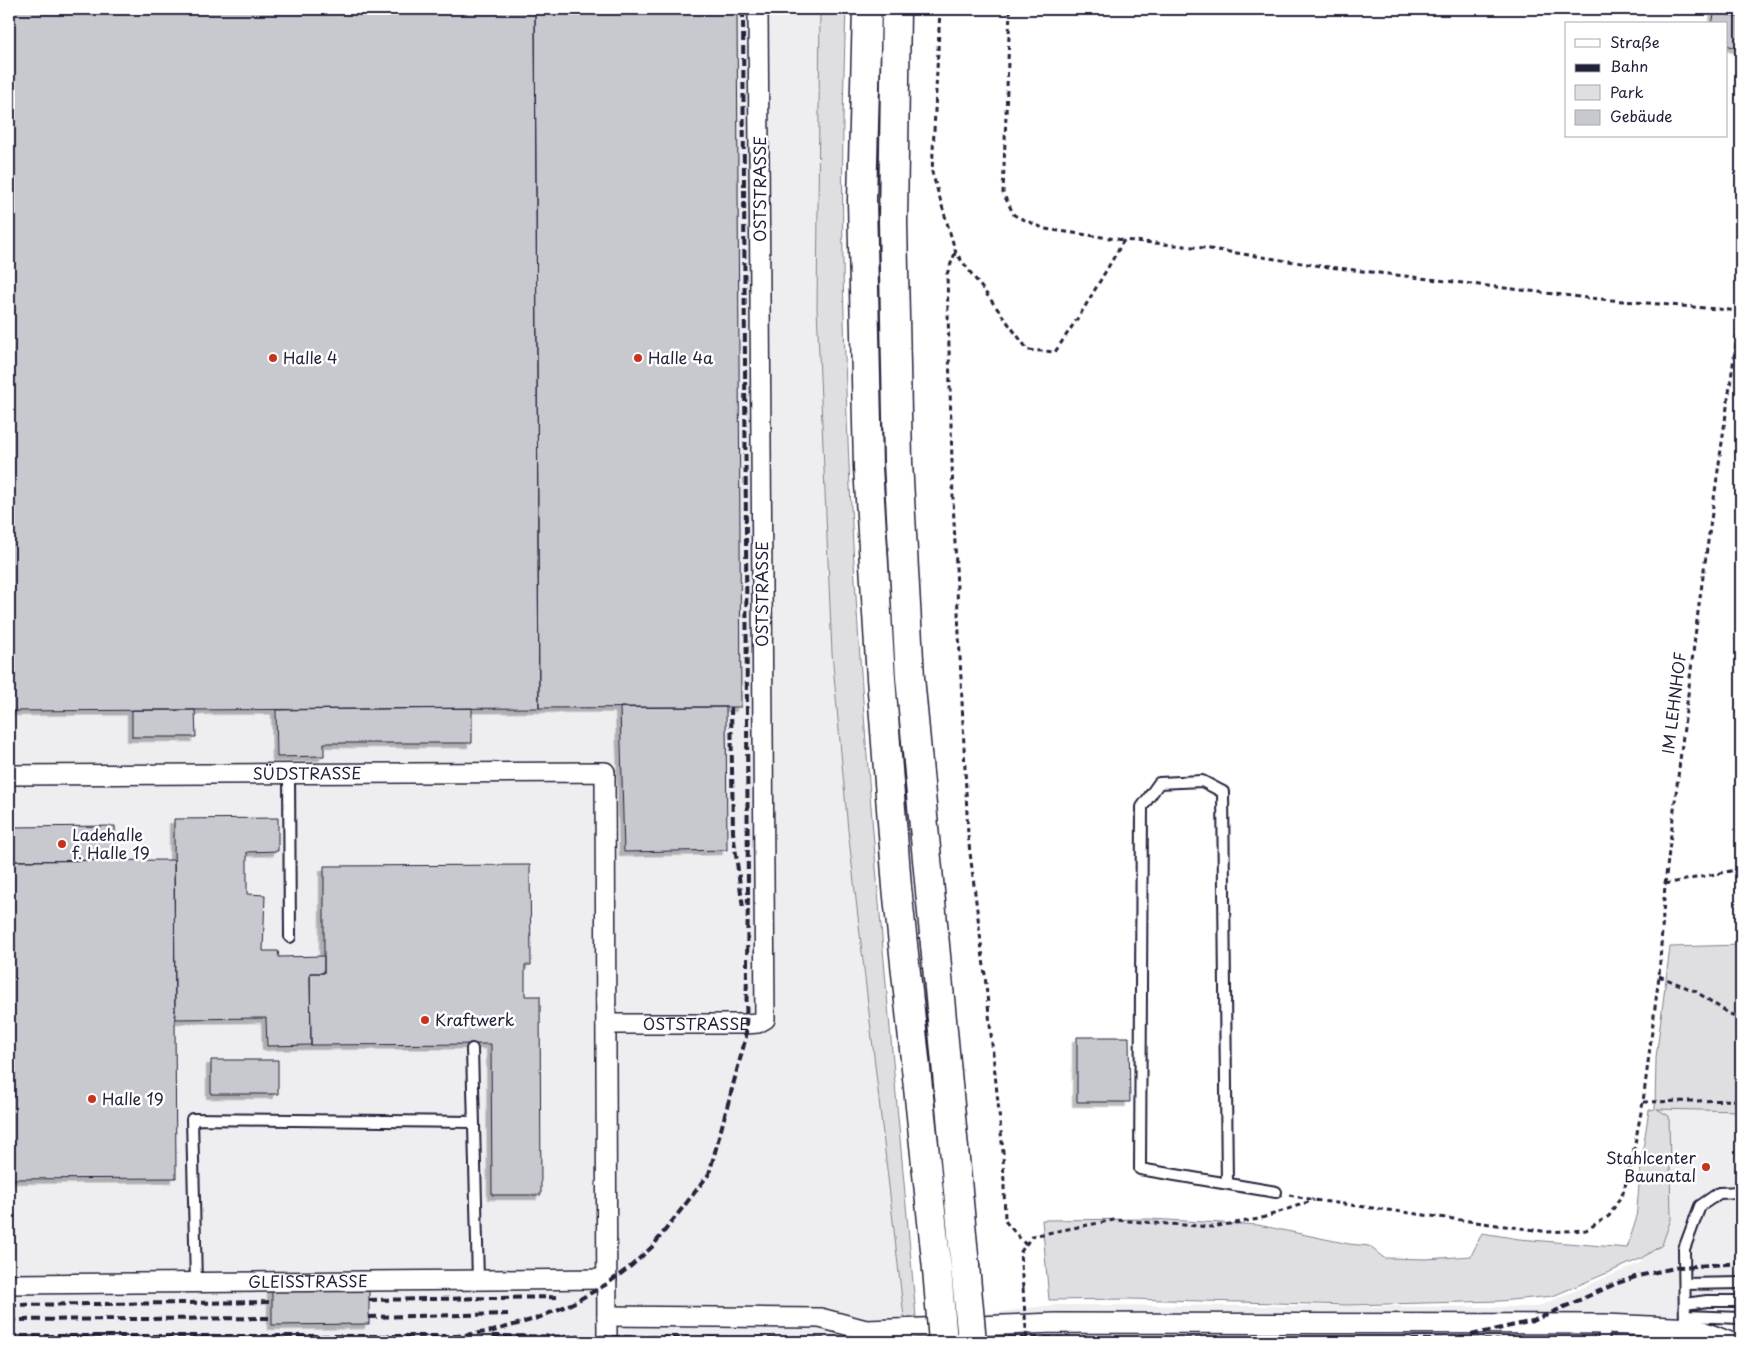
<svg xmlns="http://www.w3.org/2000/svg" width="1750" height="1351" font-family="'Playpen Sans',sans-serif">
<style>
.built{fill:#eeeef1}
.green{fill:#dfdfe2;stroke:#80808e}
.building{fill:#c8c8cf;stroke:#22223b;filter:url(#shadow)}
.lines{fill:none;stroke-linecap:round;stroke-linejoin:round}
.lane-casing{stroke:#22223b;stroke-width:14}
.street-casing{stroke:#22223b;stroke-width:22}
.highway-casing{stroke:#22223b;stroke-width:31}
.path{stroke:#22223b;stroke-width:3;stroke-dasharray:5 4;stroke-linecap:butt}
.lane{stroke:#fff;stroke-width:10}
.street{stroke:#fff;stroke-width:19}
.highway{stroke:#fff;stroke-width:28}
.rail{stroke:#22223b;stroke-width:4;stroke-dasharray:8 4;stroke-linecap:butt}
.highway-bridge-casing{stroke:#22223b;stroke-width:31;stroke-linecap:butt}
.path-bridge{stroke:#22223b;stroke-width:3;stroke-dasharray:5 4;stroke-linecap:butt}
.highway-bridge{stroke:#fff;stroke-width:28}
.poi-dot{fill:#c8321e;stroke:#fff;stroke-width:2}
.labels{text-anchor:middle;stroke-width:5;stroke-linejoin:round;paint-order:stroke}
.street-label{font-size:16px;fill:#22223b;stroke:#fff}
.poi-label{font-size:16px;fill:#22223b;stroke:#fff;text-anchor:start}
</style>
<defs>
<filter id="shadow"><feDropShadow dx="-4.5" dy="4.5" stdDeviation="0" flood-color="#0004"/></filter>
</defs>
<rect width="100%" height="100%" fill="#fff"/>
<filter id="ink" filterUnits="userSpaceOnUse"><feTurbulence type="fractalNoise" baseFrequency=".02" numOctaves="2"/><feDisplacementMap in="SourceGraphic" scale="10" xChannelSelector="R" yChannelSelector="G"/><feConvolveMatrix kernelMatrix="1 2 1 2 8 2 1 2 1" color-interpolation-filters="sRGB"/></filter>
<g filter="url(#ink)">
<path class="built" d="M9,9H820L817,308L832,653L848,830L904,1317L993,1313L1053,1305L1537,1307L1642,1262L1640,1259L1662,1245L1655,1109L1741,1111V1294L1707,1295V1322L1740,1337L1741,1342H9Z"/>
<path class="green" d="M820,9H846C829,446 878,882 916,1317H904L848,830L832,653L817,308Z
M1741,945V1111L1657,1109L1669,1116L1671,1219L1662,1245L1640,1259L1553,1296L1500,1301L1349,1305L1129,1299L1049,1300L1042,1220L1150,1219L1258,1225L1349,1244L1369,1246L1384,1258L1426,1259L1471,1256L1482,1233L1519,1239L1627,1248L1636,1220L1641,1162L1649,1110L1655,1109L1656,1058L1670,947Z"/>
<path class="building" d="M9,9H535L539,708L9,711Z
M535,9H737L741,707L539,708Z
M1715,11L1741,18V49L1726,45V24H1712Z
M620,707H726L727,850L624,852Z
M472,708V743H324V756L277,757L276,710Z
M132,710H195L196,737H132Z
M278,818V851L247,852V894L265,895L263,951H278L279,957L324,956V973H310L311,1045L267,1046L266,1018L175,1019L174,819Z
M115,826L117,860L9,861V827Z
M174,860L176,1178L9,1179V861Z
M530,865L531,965H525V996H540L541,1195H492L491,1044L311,1045L310,973H324V866Z
M1077,1037H1129L1130,1102H1077Z
M211,1060H278V1094H211Z
M369,1286V1324L272,1325V1287Z"/>
<g class="lines">
<g class="lane-casing">
<path id="lane" d="M289,774L290,937
M472,1049L478,1280
M1227,1184L1223,792L1202,781L1159,783L1142,807L1140,1169L1276,1192
M196,1282L192,1119L474,1122
M1685,1284L1741,1283
M1685,1304L1707,1301H1741
M1685,1316L1741,1318
M1685,1327L1684,1249L1700,1206L1719,1193L1741,1192
M1603,1342L1605,1324"/>
</g>
<g class="street-casing">
<g id="street">
<path id="s1" d="M9,775L605,772L607,1342"/>
<path id="s2" d="M606,1024H746L758,1023L765,1019L758,9"/>
<path id="s3" d="M9,1284L607,1279"/>
<path d="M607,1316L820,1318L866,1330L1055,1323L1605,1324L1695,1328L1730,1342"/>
</g>
</g>
<g class="highway-casing">
<path id="highway" d="M867,9L862,200L868,467L881,678L897,887L937,1269
M896,9L893,222L898,462L910,677L965,1266"/>
</g>
<path class="path" d="M940,9L932,172L956,253L1028,350L1055,352L1083,310L1124,240L1204,248L1321,266L1588,298L1741,311
M1010,9L1003,193L1014,215L1045,229L1124,240
M955,253L947,274L953,499L968,836L985,975L1003,1152L1005,1221L1026,1245
M1665,884L1741,869
M1659,976L1695,991L1728,1013L1741,1019
M1643,1102L1741,1100
M1289,1195L1314,1200L1549,1232L1586,1230L1609,1216L1623,1193L1631,1164L1643,1102L1659,976L1665,884L1698,612L1741,308
M1023,1288L1020,1253L1032,1236L1114,1220L1212,1227L1259,1219L1314,1200"/>
<use href="#lane" class="lane"/>
<use href="#street" class="street"/>
<use href="#highway" class="highway"/>
<path class="rail" d="M731,707L733,832L743,908
M369,1300L557,1297
M9,1305L272,1302
M369,1317L508,1314
M9,1320L272,1318
M1471,1335L1533,1321L1615,1284L1638,1276L1679,1267L1741,1263
M9,1336H457L493,1331L538,1318L573,1303L607,1284L631,1266L652,1247L709,1174L746,1037L748,894L743,9
M492,1336L899,1340L1046,1338L1118,1342
M1111,1339L1475,1340L1533,1342"/>
<g class="highway-bridge-casing">
<path id="highway-bridge" d="M965,1266L972,1342
M937,1269L943,1342"/>
</g>
<path class="path-bridge" d="M1023,1288L1027,1342"/>
<use href="#highway-bridge" class="highway-bridge"/>
</g>
</g>
<g class="poi-dot">
<circle cx="273" cy="358" r="5"/>
<circle cx="638" cy="358" r="5"/>
<circle cx="62" cy="844" r="5"/>
<circle cx="425" cy="1020" r="5"/>
<circle cx="92" cy="1099" r="5"/>
<circle cx="1706" cy="1167" r="5"/>
</g>
<g class="labels">
<g class="street-label">
<text transform="translate(760 189) rotate(-90)" y="6">OSTSTRASSE</text>
<text transform="translate(762 594) rotate(-90)" y="6">OSTSTRASSE</text>
<text transform="translate(1674 703) rotate(-83)" y="6">IM LEHNHOF</text>
<text dy="6" stroke="none"><textPath href="#s1" startOffset="298">SÜDSTRASSE</textPath></text>
<text dy="6" stroke="none"><textPath href="#s2" startOffset="90">OSTSTRASSE</textPath></text>
<text dy="6" stroke="none"><textPath href="#s3" startOffset="299">GLEISSTRASSE</textPath></text>
</g>
<g class="poi-label">
<text x="283" y="364">Halle 4</text>
<text x="648" y="364">Halle 4a</text>
<text x="72" y="841">Ladehalle<tspan x="72" dy="18">f. Halle 19</tspan></text>
<text x="435" y="1026">Kraftwerk</text>
<text x="102" y="1105">Halle 19</text>
<text x="1696" y="1164" text-anchor="end">Stahlcenter<tspan x="1696" dy="18">Baunatal</tspan></text>
</g>
</g>
<rect width="1750" height="1351" fill="none" stroke="#fff" stroke-width="30"/>
<rect x="15" y="15" width="1720" height="1321" fill="none" stroke="#22223b" stroke-width="2" filter="url(#ink)"/>
<rect x="1565" y="22" width="162" height="115" fill="#ffffff" stroke="#a7a7b1"/>
<rect x="1575" y="39" width="25" height="8" fill="#ffffff" stroke="#a7a7b1"/>
<text x="1610" y="48" font-size="15" fill="#22223b">Straße</text>
<rect x="1575" y="64" width="25" height="8" fill="#22223b" stroke="#a7a7b1"/>
<text x="1610" y="72" font-size="15" fill="#22223b">Bahn</text>
<rect x="1575" y="85" width="25" height="15" fill="#dfdfe2" stroke="#a7a7b1"/>
<text x="1610" y="98" font-size="15" fill="#22223b">Park</text>
<rect x="1575" y="110" width="25" height="15" fill="#c8c8cf" stroke="#a7a7b1"/>
<text x="1610" y="122" font-size="15" fill="#22223b">Gebäude</text>
</svg>
